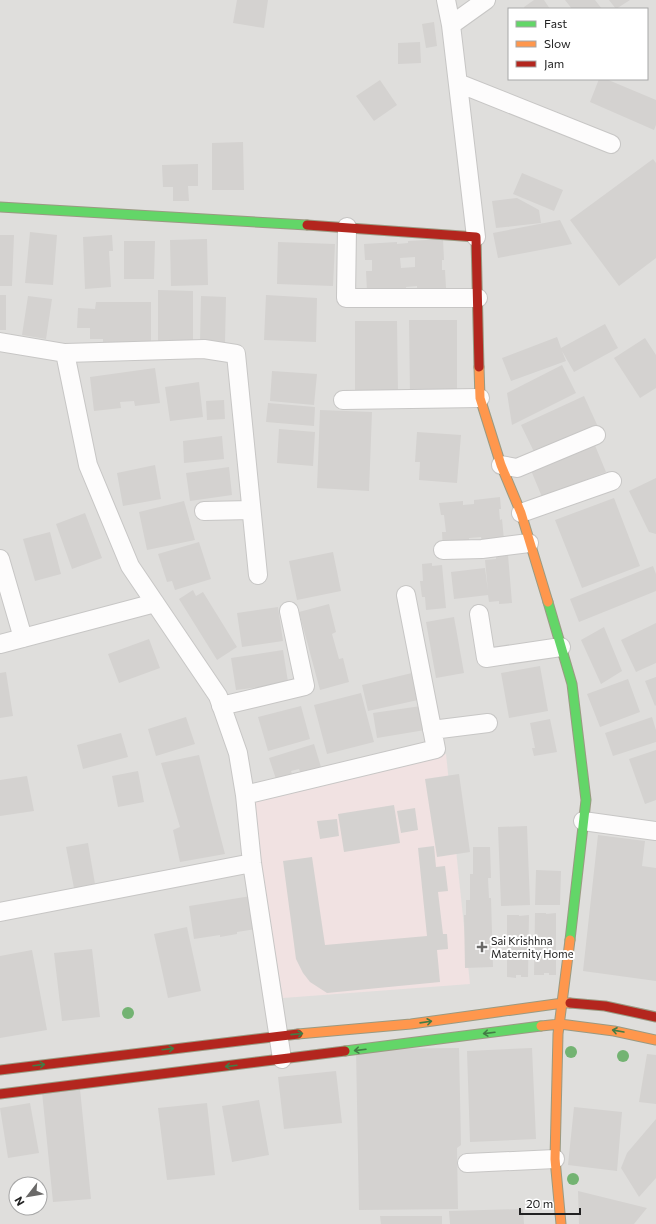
<svg xmlns="http://www.w3.org/2000/svg" width="656" height="1224" font-family="Commissioner,sans-serif">
<style>
.residential{fill:#dfdedc;fill-rule:evenodd}
.commercial{fill:#f1e2e2}
.building{fill:#d4d2d0;fill-rule:evenodd}
.lines{fill:none;stroke-linecap:round;stroke-linejoin:round}
.street-casing{stroke:#c7c6c5;stroke-width:20}
.fast-casing{stroke:#9a9a82;stroke-width:11}
.slow-casing{stroke:#9a9a82;stroke-width:11}
.jam-casing{stroke:#9a9a82;stroke-width:11}
.street{stroke:#fdfcfc;stroke-width:18}
.fast{stroke:#63d668;stroke-width:9}
.slow{stroke:#ff974d;stroke-width:9}
.jam{stroke:#b3261e;stroke-width:9}
.tree{fill:#73b372}
.oneway{stroke:#427c45}
.poi-dot{fill:#6a6968;stroke:#fff;stroke-width:1.5}
.labels{text-anchor:middle;stroke-width:4;stroke-linejoin:round;paint-order:stroke}
.poi-label{font-size:11px;fill:#222;stroke:#fff;text-anchor:start}
</style>
<rect width="100%" height="100%" fill="#f0eeeb"/>
<path class="residential" d="M0,0H656V1224H0ZM509,9H647V79H509ZM16,1184H40V1208H16Z"/>
<path class="commercial" d="M446,754L470,984L283,998L249,798Z"/>
<path class="building" d="M237,0H268L264,28L233,23Z
M534,0H544L550,9H525L524,7Z
M565,0H595L602,9H572Z
M609,0H630L616,9Z
M434,22L437,46L426,48L422,24Z
M420,42L421,63L398,64V43Z
M599,79H606L656,100V125L654,130L590,102Z
M380,80L397,105L374,121L356,96Z
M243,142L244,190H212V143Z
M653,159L656,163V258L619,286L570,220Z
M198,164V186H188L189,201H173V187H163L162,165Z
M522,173L563,190L554,211L513,194Z
M517,198L539,210L541,223L496,228L492,201Z
M560,220L572,244L498,258L493,233Z
M30,232L57,235L53,285L25,283Z
M0,235H14L12,286H0Z
M112,235L113,251H109L111,287L85,289L83,237Z
M207,239L208,285L171,286L170,240Z
M443,239L444,260H442V270H445L446,288L417,290V286L406,287V290L367,292L366,271H372V260H365L364,244L397,242V244L408,243V241ZM415,257V267L401,268L400,258Z
M124,241H155L154,279H124Z
M278,242L335,244L333,286L277,284Z
M158,290L193,291V343H158Z
M0,295H6V330H0Z
M266,295L317,298L316,342L264,340Z
M28,296L52,299L46,339L22,335Z
M201,296L226,297L225,343H200Z
M96,302H151V343H103V339H90V328H77L78,308L95,309Z
M409,320H457V395H410Z
M355,321H397L398,393H355Z
M605,324L618,348L574,372L562,351L566,361L511,381L502,358L557,337L561,348Z
M645,338L656,355V388L640,398L614,358Z
M562,365L576,393L512,425L507,393Z
M155,368L160,403L135,406L134,401L120,402L121,408L94,411L90,377Z
M272,371L317,374L314,405L270,401Z
M199,382L203,417L170,421L165,387Z
M584,396L599,429L537,458L521,425Z
M224,400L225,419L207,420L206,401Z
M268,403L315,407L314,426L266,422Z
M320,410L372,412L369,491L317,488Z
M279,429L315,432L313,466L277,463Z
M417,432L461,435L457,483L419,480L420,462H415Z
M222,436L224,459L184,463L183,441Z
M594,443L606,472L542,497L530,468Z
M155,465L161,499L123,506L117,473Z
M229,467L232,495L190,501L186,473Z
M656,478V534L649,532L629,491Z
M500,497L501,509H499L500,520L502,519L504,540L482,542L481,537L469,538V543L443,550L442,532H446L444,515H441L439,503L463,501V505L474,504V500Z
M614,498L640,566L582,588L555,520Z
M184,501L195,540L147,550L139,512Z
M85,513L102,558L72,569L56,524Z
M50,532L61,574L35,581L23,539Z
M199,542L211,579L175,590L172,581L167,582L158,554Z
M333,552L341,591L297,600L289,561Z
M508,555L512,603L499,604V601L489,602L488,595L454,599L451,572L485,568L488,591L485,560L496,559V556Z
M432,563V566L442,565L446,608L426,610L425,597H422L420,581H423L422,564Z
M653,566L656,574V591L579,622L570,599Z
M193,590L196,596L203,592L237,647L217,660L179,599Z
M329,604L336,632L332,634L339,659L343,658L349,682L320,690L299,612Z
M278,607L283,641L242,647L237,613Z
M454,617L464,673L436,678L426,622Z
M656,623V663L636,672L621,640Z
M604,627L622,671L601,684L581,640Z
M149,639L160,668L119,683L108,654Z
M283,650L288,682L269,685L270,688L260,689V687L236,690L231,658Z
M540,666L548,711L509,718L501,673Z
M6,672L13,716L0,718V673Z
M412,673L418,700L368,711L362,685Z
M656,677V705L655,706L645,681Z
M628,679L640,712L600,727L587,694Z
M361,693L374,742L327,754L314,705Z
M301,706L310,739L268,751L258,717Z
M421,706L425,730L377,738L373,713Z
M186,717L195,744L156,756L148,729Z
M652,717L656,730V742L613,756L605,733Z
M550,719L557,752L534,756L532,748H535L530,723Z
M121,733L128,757L83,769L77,745Z
M314,744L321,767L301,774L299,769L291,771L293,777L277,782L269,758Z
M656,750V800L645,804L629,759Z
M199,755L225,854L180,862L173,830L180,827L161,763Z
M138,771L144,802L118,807L112,776Z
M459,774L470,852L437,857L425,779Z
M27,776L34,811L0,816V780Z
M394,805L400,843L344,852L338,814Z
M415,808L418,830L401,833L397,811Z
M337,819L339,836L320,839L317,821Z
M527,826L530,905L501,906L498,827Z
M598,835L645,841L642,866L656,868V981L583,971Z
M88,843L95,884L74,888L66,847Z
M434,846L436,867L445,866L448,891L438,892L443,934H447L448,949L437,950L440,982L327,993L310,982L303,973L296,959L283,861L312,857L325,945L427,936L418,848Z
M473,847H490L491,878H488L489,898H491L493,967L465,968L464,915H466V900H470V874H473Z
M536,870L561,871L560,905H535Z
M251,896L256,929L237,932V934L220,937V935L194,939L189,906Z
M535,913H546V914L556,913V975H549V973H544V975H534Z
M507,915H519V916L529,915L528,977H521V975H516V978L507,977Z
M187,927L201,991L168,998L154,934Z
M92,949L100,1017L62,1021L54,953Z
M32,950L47,1030L0,1038V956Z
M459,1048L461,1145L457,1148L458,1209L359,1210L356,1049Z
M532,1048L536,1139L470,1142L467,1051Z
M647,1054L656,1055V1104L639,1102Z
M336,1071L342,1123L284,1129L278,1077Z
M80,1089L91,1199L53,1202L42,1092Z
M259,1100L269,1155L232,1162L222,1106Z
M30,1103L39,1153L8,1158L0,1108Z
M207,1103L215,1175L167,1180L158,1108Z
M574,1107L622,1112L617,1171L568,1165Z
M656,1119V1178L639,1197L621,1168L627,1153Z
M578,1191L647,1208L634,1224H579Z
M523,1209L524,1224H450L449,1211Z
M380,1216H442V1224H381Z"/>
<g class="lines">
<g class="street-casing">
<path id="street" d="M446,0L451,25L476,237
M451,25L486,0
M458,83L611,144
M347,227L346,298H478
M0,342L65,353L88,465L130,566L218,696L238,753L245,795L252,863L282,1059
M65,353L204,349L236,354L258,575
M343,400L480,398
M501,465L517,468L596,435
M204,511L251,510
M521,513L612,481
M443,550L482,549L529,543
M0,559L23,638
M479,614L486,658L561,647
M0,644L155,603
M221,706L305,686L289,611
M432,730L488,723
M245,795L436,749L406,595
M583,821L656,831
M0,912L252,863
M467,1163L555,1159"/>
</g>
<g class="fast-casing">
<path id="fast" d="M0,207L307,225
M548,602L572,684L586,800L570,940
M345,1051L541,1026"/>
</g>
<g class="slow-casing">
<path id="slow" d="M479,367L480,398L501,465L521,513L548,602
M541,1026L560,1024L614,1031L656,1040
M298,1034L411,1024L563,1003H570
M561,1224L555,1159L558,1034L570,940"/>
</g>
<g class="jam-casing">
<path id="jam" d="M307,225L476,237L479,367
M570,1003L605,1006L656,1017
M0,1070L298,1034
M0,1094L345,1051"/>
</g>
<use href="#street" class="street"/>
<use href="#fast" class="fast"/>
<use href="#slow" class="slow"/>
<use href="#jam" class="jam"/>
</g>
<g class="tree">
<circle cx="128" cy="1013" r="6"/>
<circle cx="571" cy="1052" r="6"/>
<circle cx="623" cy="1056" r="6"/>
<circle cx="573" cy="1179" r="6"/>
</g>
<defs><path id="oneway-shaft" d="M-6 0H5M1.5-3L5.5 0L1.5 3" fill="none" stroke-width="1.6" stroke-linecap="round" stroke-linejoin="round"/></defs>
<g class="oneway">
<use href="#oneway-shaft" transform="translate(426 1022) rotate(-8)"/>
<use href="#oneway-shaft" transform="translate(618 1031) rotate(-170)"/>
<use href="#oneway-shaft" transform="translate(489 1033) rotate(173)"/>
<use href="#oneway-shaft" transform="translate(297 1034) rotate(-6)"/>
<use href="#oneway-shaft" transform="translate(168 1049) rotate(-7)"/>
<use href="#oneway-shaft" transform="translate(360 1050) rotate(173)"/>
<use href="#oneway-shaft" transform="translate(39 1065) rotate(-7)"/>
<use href="#oneway-shaft" transform="translate(231 1066) rotate(173)"/>
</g>
<path class="poi-dot" d="M480 941h4v4h4v4h-4v4h-4v-4h-4v-4h4z"/>
<g class="labels">
<g class="poi-label">
<text x="491" y="945">Sai Krishhna<tspan x="491" dy="13">Maternity Home</tspan></text>
</g>
</g>
<rect x="508" y="8" width="140" height="72" fill="#ffffff" stroke="#a7a7a7"/>
<rect x="516" y="21" width="20" height="6" fill="#63d668" stroke="#a7a7a7"/>
<text x="544" y="28" font-size="12" fill="#222222">Fast</text>
<rect x="516" y="41" width="20" height="6" fill="#ff974d" stroke="#a7a7a7"/>
<text x="544" y="48" font-size="12" fill="#222222">Slow</text>
<rect x="516" y="61" width="20" height="6" fill="#b3261e" stroke="#a7a7a7"/>
<text x="544" y="68" font-size="12" fill="#222222">Jam</text>
<g transform="translate(28 1196) rotate(239)"><circle r="19" fill="#ffffff" stroke="#a7a7a7"/>
<path d="M0-3L7 15L0 10L-7 15Z" fill="#6a6968"/>
<text y="-6" font-size="11" font-weight="bold" text-anchor="middle" fill="#222222">N</text>
</g>
<path d="M520 1208v6h60v-6" fill="none" stroke="#222222" stroke-width="2"/>
<text x="526" y="1208" font-size="12" fill="#222222" stroke="#ffffff" stroke-width="3" paint-order="stroke">20 m</text>
</svg>
